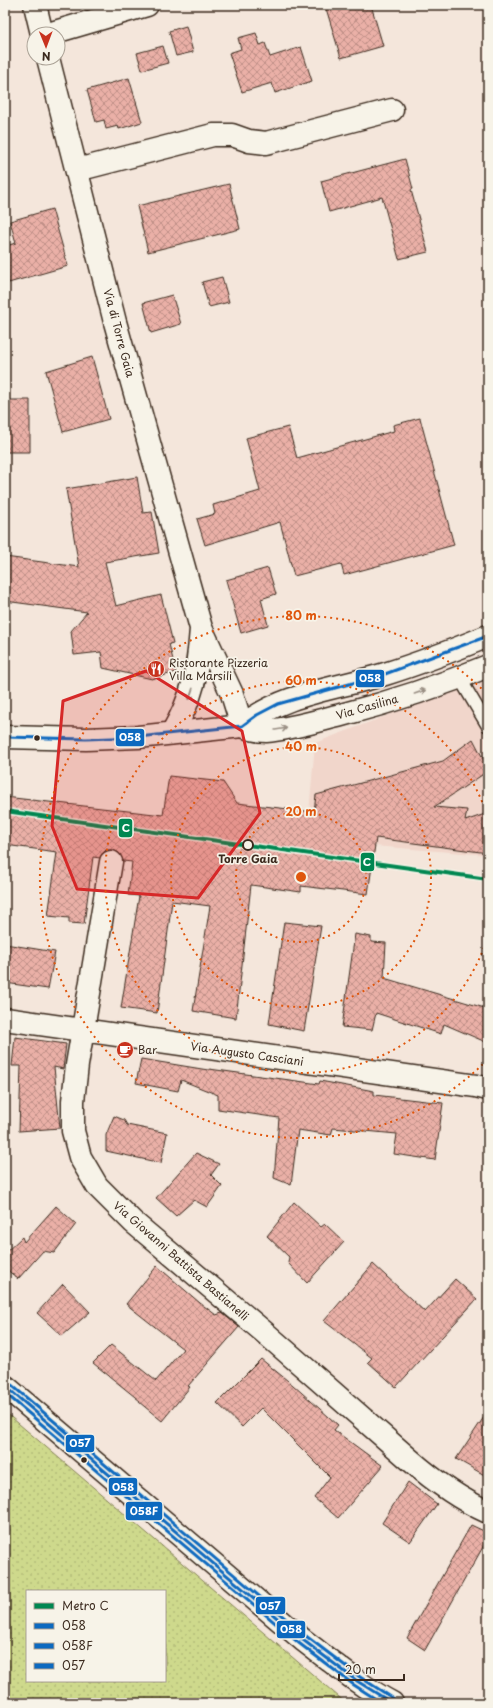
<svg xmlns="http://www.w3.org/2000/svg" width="493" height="1708" font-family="'Playpen Sans',sans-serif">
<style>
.built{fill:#f1d6cb}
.grass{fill:url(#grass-dots);stroke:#848255;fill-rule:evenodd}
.building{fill:url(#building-cross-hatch);stroke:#3b2a1e}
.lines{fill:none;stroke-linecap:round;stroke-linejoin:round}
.service-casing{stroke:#3b2a1e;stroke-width:15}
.minor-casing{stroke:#3b2a1e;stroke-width:25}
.primary-casing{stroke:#3b2a1e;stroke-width:25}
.service{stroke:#f7f3e8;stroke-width:12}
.minor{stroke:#f7f3e8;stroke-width:22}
.primary{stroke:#f7f3e8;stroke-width:22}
.bus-1-casing{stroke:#f7f3e8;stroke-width:6}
.bus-2-casing{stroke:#f7f3e8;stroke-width:6}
.bus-3-casing{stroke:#f7f3e8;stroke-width:6}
.bus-1{stroke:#0c69bf;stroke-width:3}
.bus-2{stroke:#0c69bf;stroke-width:3}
.bus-3{stroke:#0c69bf;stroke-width:3}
.metro-1-casing{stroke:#f7f3e8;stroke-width:7}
.metro-1{stroke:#008751;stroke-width:4}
.oneway{stroke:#998e83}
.marked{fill:#d62828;fill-opacity:0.2;stroke:#d62828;stroke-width:3;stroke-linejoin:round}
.ring{fill:none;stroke:#df570d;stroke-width:2;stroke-dasharray:2 4}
.bus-dot{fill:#3b2a1e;stroke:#f7f3e8;stroke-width:1.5}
.stop-dot{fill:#f7f3e8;stroke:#3b2a1e;stroke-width:2}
.labels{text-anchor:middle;stroke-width:3.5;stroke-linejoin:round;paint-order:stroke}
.street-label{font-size:11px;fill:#3b2a1e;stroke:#f7f3e8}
.poi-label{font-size:11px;fill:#3b2a1e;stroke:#f7f3e8;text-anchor:start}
.stop-label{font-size:11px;font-weight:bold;fill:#3b2a1e;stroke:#f7f3e8}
.centre{fill:#df570d;stroke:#f7f3e8;stroke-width:2}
.ring-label{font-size:12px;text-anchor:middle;font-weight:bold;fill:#df570d;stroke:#f7f3e8;stroke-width:3.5;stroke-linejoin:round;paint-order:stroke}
.line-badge{stroke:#f7f3e8;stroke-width:1.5}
.badge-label{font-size:11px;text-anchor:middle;font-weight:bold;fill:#fff}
</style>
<defs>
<pattern id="grass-dots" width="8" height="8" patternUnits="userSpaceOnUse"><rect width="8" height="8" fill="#ced98c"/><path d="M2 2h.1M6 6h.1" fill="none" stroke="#b2ba78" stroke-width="1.8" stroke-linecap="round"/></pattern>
<pattern id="building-cross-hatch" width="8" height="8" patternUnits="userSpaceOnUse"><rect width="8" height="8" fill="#eab0a7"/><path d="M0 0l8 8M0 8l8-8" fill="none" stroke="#bf8f87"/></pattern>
</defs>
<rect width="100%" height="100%" fill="#f4e6db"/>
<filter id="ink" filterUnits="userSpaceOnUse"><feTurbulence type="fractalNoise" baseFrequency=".025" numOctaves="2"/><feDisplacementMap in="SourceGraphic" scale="8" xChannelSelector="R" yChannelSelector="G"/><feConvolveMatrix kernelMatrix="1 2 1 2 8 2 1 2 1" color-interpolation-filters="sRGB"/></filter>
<g filter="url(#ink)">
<path class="built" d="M488,677V855L374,846L307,837L315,743Z"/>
<path class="grass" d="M5,1412L346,1703H5ZM27,1591H165V1681H27Z"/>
<path class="building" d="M325,5H371L383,46L341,58Z
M186,26L193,52L176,56L169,31Z
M256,33L260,45L265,43L270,57L301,47L312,81L275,93L272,83L242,92L229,53L241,49L238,38Z
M163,46L168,63L142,70L137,53Z
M129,78L142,122L119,129L118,126L106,129L104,120L96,122L87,90Z
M405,159L413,189L411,190L428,252L399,259L382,197L329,212L321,181Z
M229,184L240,229L148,252L137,206Z
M52,209L68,266L5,284V246L16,243L10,221Z
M222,277L229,302L209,307L202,282Z
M172,295L181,324L151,333L143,303Z
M92,357L109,419L63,432L46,371Z
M5,400H30V452H5Z
M420,418L454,545L344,575L341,564L294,576L280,522L205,545L197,519L215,514L213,505L260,491L246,438L288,427L297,458L394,431L393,425Z
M137,477L143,513L152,512L159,553L105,562L116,606L161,595L173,643L169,644L176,672L152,679L103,668L101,652L74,655L71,631L87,612L5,601V557L79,567L66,489Z
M268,568L276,594L261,599L268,625L241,633L226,580Z
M473,739L488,768V771L434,807L467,810L465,821L488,813V853L376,838L368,894L301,886V892L251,885L236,1018L193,1011L210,906L172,901L157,1013L121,1008L139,896L128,895L132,862L123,861L119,853L113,850H106L102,854L100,858L93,857L84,924L69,923V918L48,916L57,852L5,845V797L163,815L169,776L223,782L237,803L314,812L316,795L443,761Z
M284,922L321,926L304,1031L269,1024Z
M355,934L371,937V942L386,943L384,978L488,1009V1043L444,1024L441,1034L376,1013L372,1030L342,1027Z
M5,944L55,952L48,989L5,983Z
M15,1037L66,1044L63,1069L54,1067L60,1128L19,1131L21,1066H12Z
M141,1059L208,1070L209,1069L319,1084L320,1081L374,1091V1095L443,1103L435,1160L394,1154L397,1134L333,1128L331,1135L298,1130L291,1185L274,1178L279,1118L218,1109V1095L181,1080L178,1091L136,1083Z
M114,1116L124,1120L127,1125L167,1133L161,1163L106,1151V1135Z
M196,1153L219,1164L211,1175L222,1186L207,1207L194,1200L176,1216L156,1198Z
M294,1202L321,1227L325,1224L344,1242L307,1283L288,1263L289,1257L267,1236Z
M56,1206L76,1224L54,1253L43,1251L18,1279L5,1268V1253L22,1237L24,1242Z
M373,1264L425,1312L455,1279L477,1299L396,1387L368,1362L372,1358L324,1321Z
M157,1266L200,1303L216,1315L222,1313L239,1327L188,1386L190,1387L162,1421L139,1402L140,1401L93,1363L111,1345L156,1381L183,1349L126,1304Z
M63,1284L90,1312L62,1336L37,1313Z
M261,1359L293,1385L338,1425L334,1430L383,1466L338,1518L314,1498L330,1477L261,1408L242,1427L217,1403Z
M488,1411V1477L456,1459Z
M408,1482L437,1504L410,1542L382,1523Z
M471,1525L488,1533V1538L425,1650L407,1638Z"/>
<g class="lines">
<g class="service-casing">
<path id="service" d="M459,677L488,726"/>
</g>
<g class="minor-casing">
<path id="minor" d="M35,5L42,34
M48,34L147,5
M48,58L115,322L201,628L232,694L242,726
M77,170L213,135H232L249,141L266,143L392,110
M172,733C193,697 198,671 201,629
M111,862L77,1065L73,1101V1131L80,1157L97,1186L133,1222L264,1332L409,1459C433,1480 459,1499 488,1512
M5,1019L476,1086L488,1089
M5,1386L303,1640C332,1662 360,1686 392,1703"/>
</g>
<g class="primary-casing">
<path id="primary" d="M242,726C283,693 336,689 385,674C420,663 454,650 488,636
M5,737L86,739L138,737L242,726C250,729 258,731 266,731C291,729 317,721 341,715C391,702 440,686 488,666"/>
</g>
<use href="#service" class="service"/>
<use href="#minor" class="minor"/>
<use href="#primary" class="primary"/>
<g class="bus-1-casing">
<path id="bus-1" d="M5,737L86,739L138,737L242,726L257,715L278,704L385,674L488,636
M5,1386L303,1640L357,1681L392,1703"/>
</g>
<g class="bus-2-casing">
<path id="bus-2" d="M5,1393L300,1644L354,1685L382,1703"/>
</g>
<g class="bus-3-casing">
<path id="bus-3" d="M8,1382L306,1636L360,1677L394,1699"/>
</g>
<use href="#bus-1" class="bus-1"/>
<use href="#bus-2" class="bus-2"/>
<use href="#bus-3" class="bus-3"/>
<g class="metro-1-casing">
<path id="metro-1" d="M5,811L488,879"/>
</g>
<use href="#metro-1" class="metro-1"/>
</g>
<defs><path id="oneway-shaft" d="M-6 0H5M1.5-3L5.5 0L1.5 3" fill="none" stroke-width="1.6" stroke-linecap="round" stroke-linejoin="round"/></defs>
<g class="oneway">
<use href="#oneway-shaft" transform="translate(420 692) rotate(-19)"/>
<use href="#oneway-shaft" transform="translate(191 694) rotate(108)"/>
<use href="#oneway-shaft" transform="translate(281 729) rotate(-9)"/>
</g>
</g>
<path class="marked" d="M146,671L242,731L260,813L198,898L77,889L52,826L63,701Z"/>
<g class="ring">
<circle cx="301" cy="877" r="65"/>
<circle cx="301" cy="877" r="130"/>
<path d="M488 936A196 196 0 1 1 488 818"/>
<path d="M487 1060A261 261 0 1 1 487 694"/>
</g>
<defs>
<g id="restaurant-disc" transform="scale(0.9)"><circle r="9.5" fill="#c8321e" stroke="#f7f3e8"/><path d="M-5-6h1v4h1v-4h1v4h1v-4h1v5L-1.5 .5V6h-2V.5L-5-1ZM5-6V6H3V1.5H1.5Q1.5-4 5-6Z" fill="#fff"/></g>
<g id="cafe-disc" transform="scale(0.9)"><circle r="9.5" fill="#c8321e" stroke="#f7f3e8"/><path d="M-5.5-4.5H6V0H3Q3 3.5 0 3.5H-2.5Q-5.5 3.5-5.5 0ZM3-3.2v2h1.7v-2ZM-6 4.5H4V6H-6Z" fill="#fff"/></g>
</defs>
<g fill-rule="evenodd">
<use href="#restaurant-disc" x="156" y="669"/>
<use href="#cafe-disc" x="125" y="1050"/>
</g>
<g class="bus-dot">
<circle cx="37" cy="738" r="3.5"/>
<circle cx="84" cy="1460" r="3.5"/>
</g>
<circle class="stop-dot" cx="248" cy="845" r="5"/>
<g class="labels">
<g class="street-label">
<text transform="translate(119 333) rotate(75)" y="4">Via di Torre Gaia</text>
<text transform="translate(367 707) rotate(-16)" y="4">Via Casilina</text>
<text transform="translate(247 1054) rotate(8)" y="4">Via Augusto Casciani</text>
<text transform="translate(181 1261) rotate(41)" y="4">Via Giovanni Battista Bastianelli</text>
</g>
<g class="poi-label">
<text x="169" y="667">Ristorante Pizzeria<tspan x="169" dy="13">Villa Marsili</tspan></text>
<text x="138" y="1054">Bar</text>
</g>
<g class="stop-label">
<text x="248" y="863">Torre Gaia</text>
</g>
</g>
<circle cx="301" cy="877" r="6" class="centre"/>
<g class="ring-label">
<text x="301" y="620">80 m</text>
<text x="301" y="685">60 m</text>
<text x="301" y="751">40 m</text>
<text x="301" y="816">20 m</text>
</g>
<g class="line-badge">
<rect x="355" y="669" width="30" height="19" rx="4" fill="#0c69bf"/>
<rect x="115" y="728" width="30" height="19" rx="4" fill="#0c69bf"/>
<rect x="118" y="818" width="15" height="20" rx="4" fill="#008751"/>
<rect x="360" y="852" width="15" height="20" rx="4" fill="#008751"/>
<rect x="65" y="1434" width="30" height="19" rx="4" fill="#0c69bf"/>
<rect x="108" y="1477" width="30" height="19" rx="4" fill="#0c69bf"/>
<rect x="125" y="1501" width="38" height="20" rx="4" fill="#0c69bf"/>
<rect x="255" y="1596" width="31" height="19" rx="4" fill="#0c69bf"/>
<rect x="276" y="1620" width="30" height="19" rx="4" fill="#0c69bf"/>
</g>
<g class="badge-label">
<text x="370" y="682">058</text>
<text x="130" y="741">058</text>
<text x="126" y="832">C</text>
<text x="367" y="866">C</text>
<text x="80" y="1447">057</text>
<text x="123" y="1491">058</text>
<text x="144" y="1515">058F</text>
<text x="270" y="1610">057</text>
<text x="291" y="1633">058</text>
</g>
<rect width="493" height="1708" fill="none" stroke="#f7f3e8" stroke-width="20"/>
<rect x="10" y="10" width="473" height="1688" fill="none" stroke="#3b2a1e" stroke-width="1.5" filter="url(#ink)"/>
<rect x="26" y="1590" width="140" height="92" fill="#f7f3e8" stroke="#aca397"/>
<rect x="34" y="1603" width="20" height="6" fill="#008751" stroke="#aca397"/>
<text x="62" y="1610" font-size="12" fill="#3b2a1e">Metro C</text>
<rect x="34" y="1623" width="20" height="6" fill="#0c69bf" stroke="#aca397"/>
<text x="62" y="1630" font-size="12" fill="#3b2a1e">058</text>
<rect x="34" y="1643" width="20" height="6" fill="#0c69bf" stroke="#aca397"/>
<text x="62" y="1650" font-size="12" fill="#3b2a1e">058F</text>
<rect x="34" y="1663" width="20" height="6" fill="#0c69bf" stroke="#aca397"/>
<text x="62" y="1670" font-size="12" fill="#3b2a1e">057</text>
<g transform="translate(46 46) rotate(179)"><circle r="19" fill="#f7f3e8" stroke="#aca397"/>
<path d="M0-3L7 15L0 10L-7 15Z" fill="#c8321e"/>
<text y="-6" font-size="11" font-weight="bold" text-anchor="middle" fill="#3b2a1e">N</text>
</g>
<path d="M339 1674v6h65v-6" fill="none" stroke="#3b2a1e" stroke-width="2"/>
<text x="345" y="1674" font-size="12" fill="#3b2a1e" stroke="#f7f3e8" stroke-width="3" paint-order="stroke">20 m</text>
</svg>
